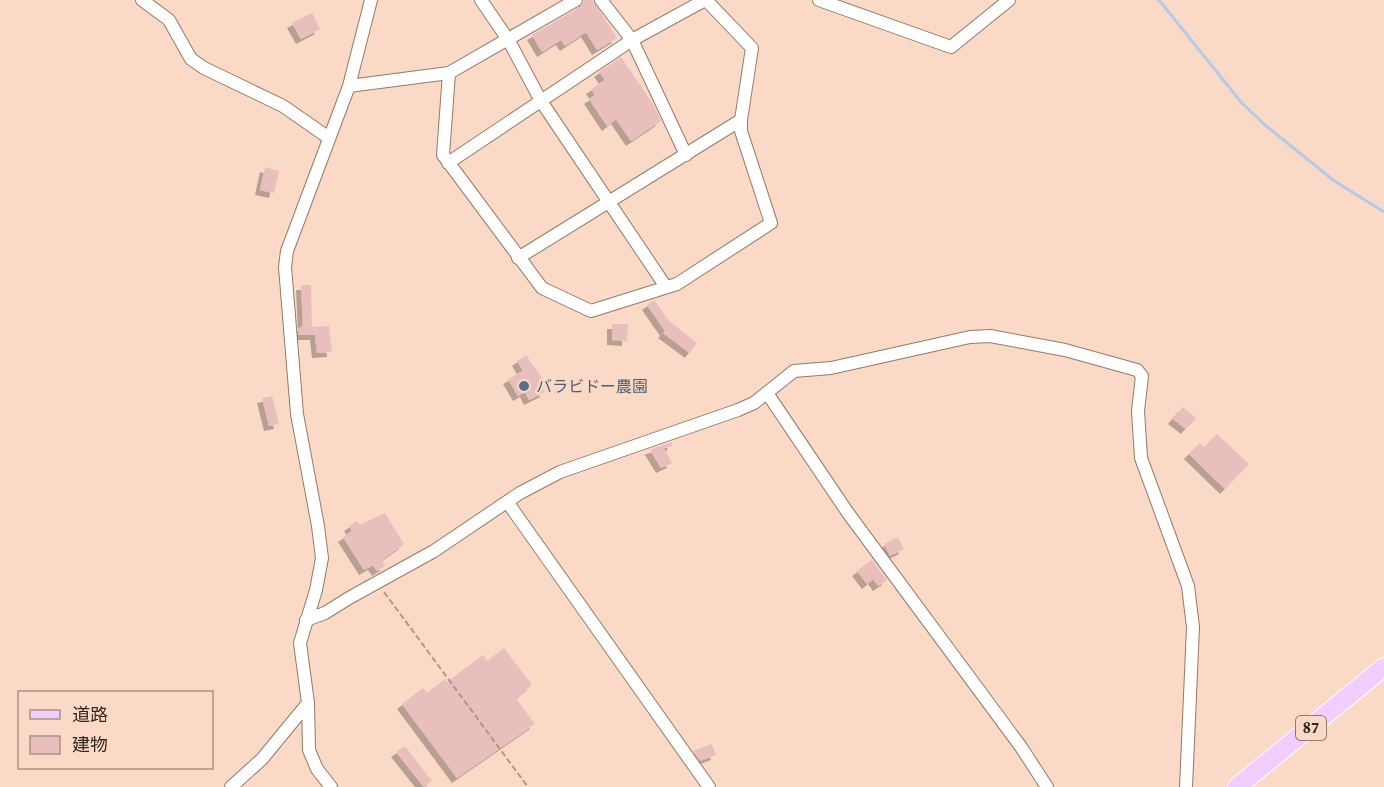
<svg xmlns="http://www.w3.org/2000/svg" width="1384" height="787" font-family="'Source Serif 4','Noto Sans JP',serif">
<style>
.lines{fill:none;stroke-linecap:round;stroke-linejoin:round}
.stream{stroke:#b6cae8;stroke-width:3}
.building{fill:#e8bfbd;filter:url(#shadow)}
.minor-casing{stroke:#957968;stroke-width:14}
.primary-casing{stroke:#fff;stroke-width:20}
.path{stroke:#b1988a;stroke-width:2;stroke-dasharray:6 3;stroke-linecap:butt}
.minor{stroke:#fff;stroke-width:12}
.primary{stroke:#f1cefd;stroke-width:18}
.service-dot{fill:#5c6f8a;stroke:#fadac7;stroke-width:2}
.labels{text-anchor:middle;stroke-width:4.5;stroke-linejoin:round;paint-order:stroke}
.shield{fill:#fadac7;stroke:#6e5d52;stroke-width:1.5}
.shield-label{font-size:15px;font-weight:bold;fill:#322720}
.service-label{font-size:16px;fill:#4e5e75;stroke:#fadac7;text-anchor:start}
</style>
<defs>
<filter id="shadow"><feDropShadow dx="-5" dy="5" stdDeviation="0" flood-color="#0004"/></filter>
</defs>
<rect width="100%" height="100%" fill="#fadac7"/>
<g class="lines">
<path class="stream" d="M1159,0L1241,102L1265,125L1333,180L1384,212"/>
</g>
<path class="building" d="M585,0H593L617,38L597,50L586,32L565,46L561,40L542,52L532,35L580,7Z
M312,13L320,29L301,39L292,23Z
M621,57L653,104L661,121L631,141L616,119L607,126L589,99L595,95L591,89L605,80L599,72Z
M265,167L279,171L274,193L260,190Z
M301,285H311L312,327L329,326L332,352L317,353L315,335H299L298,329L303,326Z
M654,300L669,321L697,343L690,353L663,333L665,331L647,305Z
M612,324H628L627,341L612,340Z
M526,355L546,384L542,386L545,392L529,400L525,392L518,396L508,379L523,371L517,361Z
M272,396L279,424L269,426L262,398Z
M1183,407L1196,418L1186,429L1173,419Z
M1217,434L1249,464L1225,489L1189,454L1200,443L1204,447Z
M672,442V446L664,448L672,463L661,468L650,450L646,451Z
M385,513L404,544L382,560L385,566L377,571L373,565L364,570L343,537L352,531L349,526L357,521L360,525Z
M898,537L904,549L890,556L884,544Z
M872,560L887,580L878,586L873,579L867,584L857,571Z
M504,648L532,685L516,698L535,724L457,778L402,704L423,688L427,693L445,679L447,682L483,655L487,661Z
M712,744L716,755L700,761L693,751Z
M405,746L432,781L424,787L396,752Z"/>
<g class="lines">
<g class="minor-casing">
<path id="minor" d="M142,0L169,20L191,59L204,68L283,106L329,138
M481,0L509,41L541,101L666,287
M601,0L632,40L686,155
M819,0L951,47L1009,0
M449,73L443,155L542,288L591,311L677,284L771,223L741,131V120L752,48L706,0
M349,86L449,73L576,0
M448,163L632,40L705,0
M518,258L741,120
M767,393L848,513L1021,747L1047,787
M508,503L709,787
M306,620L325,613L349,598L434,551L520,493L560,472L738,410L754,403L794,371L831,368L970,337L990,336L1065,350L1137,370L1142,376L1138,411L1141,458L1188,586L1193,627L1186,787
M231,787L262,759L308,703
M331,787L317,769L309,750L308,703L300,643L316,590L322,558L318,526L297,414L285,267L287,251L349,86L371,0"/>
</g>
<g class="primary-casing">
<path id="primary" d="M1237,787L1384,667"/>
</g>
<path class="path" d="M384,592L528,787"/>
<use href="#minor" class="minor"/>
<use href="#primary" class="primary"/>
</g>
<circle class="service-dot" cx="524" cy="386" r="6"/>
<g class="labels">
<rect class="shield" x="1296" y="716" width="30" height="24" rx="4.5"/>
<g class="shield-label">
<text x="1311" y="733">87</text>
</g>
<g class="service-label">
<text x="536" y="392">バラビドー農園</text>
</g>
</g>
<rect x="18" y="691" width="195" height="78" fill="#fadac7" stroke="#aa9284" stroke-width="1.5"/>
<rect x="30" y="710" width="30" height="9" fill="#f1cefd" stroke="#aa9284" stroke-width="1.5"/>
<text x="72" y="721" font-size="18" fill="#322720">道路</text>
<rect x="30" y="736" width="30" height="18" fill="#e8bfbd" stroke="#aa9284" stroke-width="1.5"/>
<text x="72" y="751" font-size="18" fill="#322720">建物</text>
</svg>
